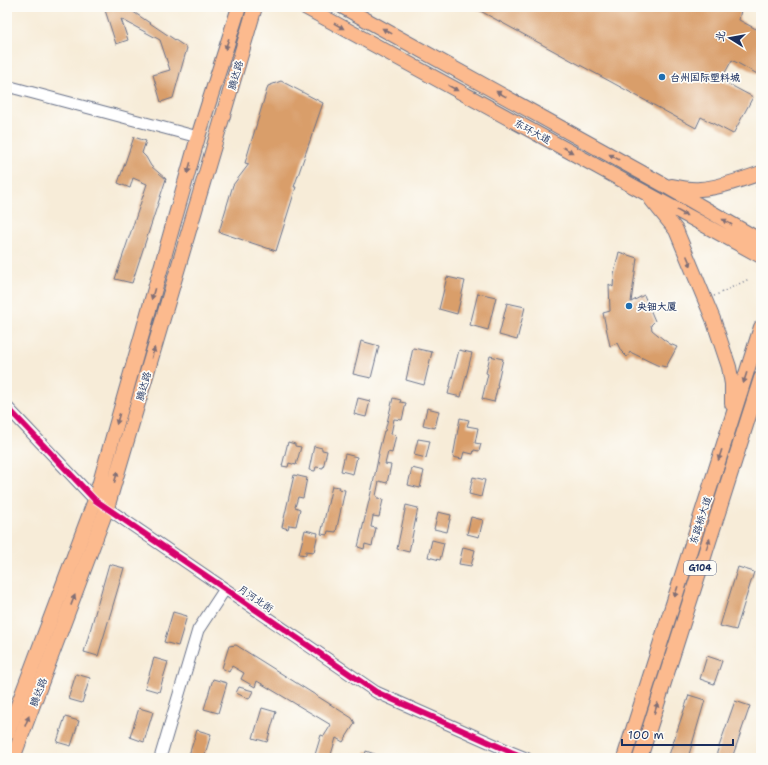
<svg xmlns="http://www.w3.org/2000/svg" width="768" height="765" font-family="'Shantell Sans','LXGW WenKai TC',sans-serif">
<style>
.building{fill:#d99e6a}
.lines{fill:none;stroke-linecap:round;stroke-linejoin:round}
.minor-casing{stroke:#687189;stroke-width:13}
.major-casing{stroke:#687189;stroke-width:16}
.path{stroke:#687189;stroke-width:1.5;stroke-dasharray:1 3;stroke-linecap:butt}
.minor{stroke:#fff;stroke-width:11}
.major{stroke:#fcba8e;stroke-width:14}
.cycleway-casing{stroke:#fdfcf7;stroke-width:8}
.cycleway{stroke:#d6006c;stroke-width:6}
.oneway{fill:#806e74}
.poi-dot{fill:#1f6fb2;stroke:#fdfcf7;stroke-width:1.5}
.labels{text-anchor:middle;stroke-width:3.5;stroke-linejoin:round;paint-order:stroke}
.shield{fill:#fdfcf7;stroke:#5f6c8c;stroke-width:1}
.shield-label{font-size:9px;font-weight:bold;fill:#1b2f5e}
.street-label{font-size:10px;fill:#1b2f5e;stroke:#fdfcf7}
.poi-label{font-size:10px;font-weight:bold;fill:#1b2f5e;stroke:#fdfcf7;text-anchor:start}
</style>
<rect width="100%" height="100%" fill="#fdfcf7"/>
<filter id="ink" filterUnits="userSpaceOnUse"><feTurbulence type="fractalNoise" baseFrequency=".025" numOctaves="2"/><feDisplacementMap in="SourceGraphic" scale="8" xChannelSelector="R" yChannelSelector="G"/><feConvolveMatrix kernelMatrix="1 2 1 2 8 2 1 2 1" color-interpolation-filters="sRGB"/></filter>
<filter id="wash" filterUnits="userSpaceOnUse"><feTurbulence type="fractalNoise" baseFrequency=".012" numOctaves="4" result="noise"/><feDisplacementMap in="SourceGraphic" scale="16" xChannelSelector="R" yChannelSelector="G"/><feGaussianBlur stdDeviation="0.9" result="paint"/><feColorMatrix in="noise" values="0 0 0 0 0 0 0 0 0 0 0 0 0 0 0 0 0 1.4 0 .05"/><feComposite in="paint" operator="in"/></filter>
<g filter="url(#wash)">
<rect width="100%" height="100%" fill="#f7ecd8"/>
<g id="blocks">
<path class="building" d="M104,7H126L187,48L173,98L161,102L153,75L170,70L160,40L121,19L128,40L116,44Z
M473,7H741V10L739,20L756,29L761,19V76L732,60L721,80L753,97L733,134L701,117L696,128Z
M281,81L323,103L294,187H296L276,251L219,232L233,185L249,164L245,163L268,86Z
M134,137L146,141L142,153L146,157L151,166L166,179L132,283L115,279L147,184L133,178L130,188L118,183Z
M619,252L637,258L631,302L644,295L655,321L651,325L652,330L663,339L670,344L677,347L666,367L657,365L630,352L627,357L621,351L617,343L610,346L603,313L610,311L609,284L613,287L614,274Z
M447,277L465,281L457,314L439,309Z
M478,293L496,297L488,330L470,325Z
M507,303L525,307L517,340L499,335Z
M361,341L379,346L371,378L353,374Z
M413,348L432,352L424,385L406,380Z
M459,350L472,353L461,397L448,394Z
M490,356L503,359L497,385H498L494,402L482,399L488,374L486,373Z
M358,398L370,401L366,417L354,414Z
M393,398L401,400L400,402L406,403L402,420L394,419L391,434L396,435L392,453L388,452L385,464L391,465L387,483L379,481L376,496L378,497V499L383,500L379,517L373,516L371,527L376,528L372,546L365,544L364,549L358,547L373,484L379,454H378L384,431H385Z
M427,408L439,411L435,428L423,425Z
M460,418L469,420L467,426L478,428L475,443L481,444L479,451L474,450L473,454L464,452L462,459L453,457Z
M418,439L430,441L426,458L414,455Z
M288,442L295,444V446L301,447L296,465L289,463L288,467L282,466Z
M314,446L322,448V450L327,451L323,468L316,467L315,471L309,470Z
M345,454L357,457L353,474L341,471Z
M412,468L424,471L420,488L408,485Z
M294,475L307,478L303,498L298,497L295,507L300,509L296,526L289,525L288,529L282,527Z
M473,477L485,480L481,497L469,494Z
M332,486L340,487L339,489L345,490L336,532L328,531L327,535L321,534Z
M406,505L418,508L409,552L397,549Z
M438,512L451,515L447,532L434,529Z
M471,517L483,520L479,537L467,534Z
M305,530L318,533L314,552L306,551V555L299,554Z
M432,540L444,543L440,560L428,557Z
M463,547L475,550L471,566L459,564Z
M109,564L124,568L98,656L84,652Z
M738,567L754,572L736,630L720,626Z
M173,612L187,616L178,646L164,642Z
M236,645L352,718L355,723L343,742L336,738L330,758H314L321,735L324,736L331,725L257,681L255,687L241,679L244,673L232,666L229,672L222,668L229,646Z
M707,656L722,661L714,684L700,679Z
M154,658L168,662L159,692L145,688Z
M76,674L90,678L82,703L68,699Z
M213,679L227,683L218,713L204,709Z
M239,687L253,691L249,699L236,693Z
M689,695L705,700L688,758H668Z
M735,701L750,706L732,758H715Z
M139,708L153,712L144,742L130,737Z
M262,708L276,712L267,742L253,738Z
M65,717L79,721L71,746L57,742Z
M197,730L211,734L204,758H188Z
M366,751L383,757V758H364Z"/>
</g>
</g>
<g filter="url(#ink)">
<use href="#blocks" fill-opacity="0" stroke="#687189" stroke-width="1"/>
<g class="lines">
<g class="minor-casing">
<path id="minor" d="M7,86L198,137
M7,407L95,500L376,692L511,752L526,758
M160,758L198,630L225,589"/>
</g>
<g class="major-casing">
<path id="major" d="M305,7L761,256
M343,7L664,185L761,241
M672,186C681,188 691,190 700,189C720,188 743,179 761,173
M651,199L676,230L713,319L729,367L732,384V404
M7,734L95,500L198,137L239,7
M13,758L107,508L255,7
M624,758L761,327
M640,758L761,378"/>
</g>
<path class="path" d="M756,186L761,200
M714,296L749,279"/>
<use href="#minor" class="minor"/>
<use href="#major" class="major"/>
<g class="cycleway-casing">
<path id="cycleway" d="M7,407L95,500L376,692L511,752L526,758"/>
</g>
<use href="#cycleway" class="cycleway"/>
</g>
<defs><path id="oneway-solid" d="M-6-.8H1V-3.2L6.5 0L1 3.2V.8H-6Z"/></defs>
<g class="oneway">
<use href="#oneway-solid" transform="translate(339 26) rotate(29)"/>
<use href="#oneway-solid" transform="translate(387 31) rotate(-151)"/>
<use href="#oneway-solid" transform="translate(227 44) rotate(108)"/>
<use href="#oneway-solid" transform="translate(453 88) rotate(29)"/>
<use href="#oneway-solid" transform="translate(501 94) rotate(-151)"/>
<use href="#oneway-solid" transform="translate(568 150) rotate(29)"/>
<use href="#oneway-solid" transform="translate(614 157) rotate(-151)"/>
<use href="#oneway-solid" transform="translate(189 168) rotate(106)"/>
<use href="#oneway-solid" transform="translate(682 213) rotate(29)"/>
<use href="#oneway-solid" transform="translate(727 222) rotate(-150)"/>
<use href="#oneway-solid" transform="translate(689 261) rotate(67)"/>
<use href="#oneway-solid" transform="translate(153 294) rotate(106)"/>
<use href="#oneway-solid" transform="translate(153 353) rotate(-74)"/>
<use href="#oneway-solid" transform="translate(745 378) rotate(108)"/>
<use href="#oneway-solid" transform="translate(118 419) rotate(106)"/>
<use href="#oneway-solid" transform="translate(720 455) rotate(108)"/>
<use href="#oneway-solid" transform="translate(116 477) rotate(-74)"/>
<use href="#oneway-solid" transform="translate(708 544) rotate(-72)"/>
<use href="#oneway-solid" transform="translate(676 592) rotate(108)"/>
<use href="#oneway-solid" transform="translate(73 600) rotate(-69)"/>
<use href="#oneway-solid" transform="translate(656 708) rotate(-72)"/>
<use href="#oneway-solid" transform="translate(27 721) rotate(-69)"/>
</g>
</g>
<g class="poi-dot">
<circle cx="662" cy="77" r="4"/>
<circle cx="629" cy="306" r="4"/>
</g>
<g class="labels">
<rect class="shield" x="684" y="561" width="32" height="14" rx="3"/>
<g class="shield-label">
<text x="700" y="571">G104</text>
</g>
<g class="street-label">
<text transform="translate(235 75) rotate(-74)" y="4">腾达路</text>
<text transform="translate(533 131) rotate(29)" y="4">东环大道</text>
<text transform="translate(143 386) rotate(-74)" y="4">腾达路</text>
<text transform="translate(700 520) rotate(-72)" y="4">东路桥大道</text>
<text transform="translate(256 598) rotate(34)" y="4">月河北街</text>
<text transform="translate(38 692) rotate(-69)" y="4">腾达路</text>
</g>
<g class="poi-label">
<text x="670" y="81">台州国际塑料城</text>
<text x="637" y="310">央钿大厦</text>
</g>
</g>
<rect width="768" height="765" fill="none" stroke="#fdfcf7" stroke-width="24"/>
<g transform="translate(730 38) rotate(281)" stroke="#fdfcf7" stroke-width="3" paint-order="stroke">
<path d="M0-3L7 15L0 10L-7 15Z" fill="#1b2f5e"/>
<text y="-6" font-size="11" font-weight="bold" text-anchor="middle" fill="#1b2f5e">北</text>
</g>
<path d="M622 739v6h111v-6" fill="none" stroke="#1b2f5e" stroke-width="2"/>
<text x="628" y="739" font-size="12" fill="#1b2f5e" stroke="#fdfcf7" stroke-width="3" paint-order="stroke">100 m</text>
</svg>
